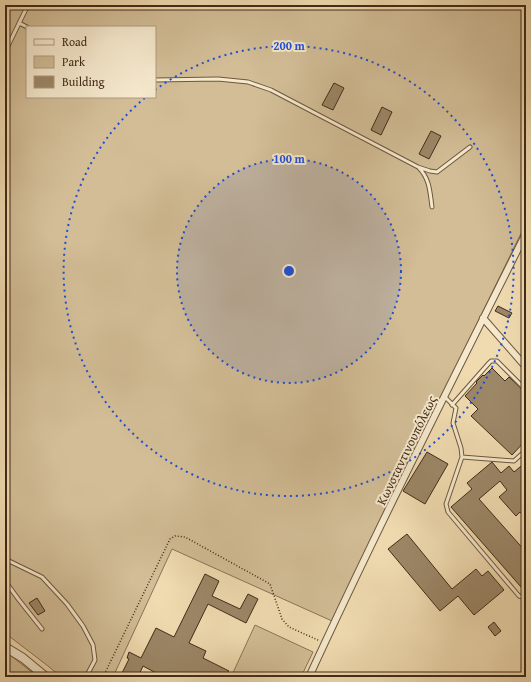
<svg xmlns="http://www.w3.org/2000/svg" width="531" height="682" font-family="'Gentium Book Plus',serif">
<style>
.green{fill:#d2bd96;stroke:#8a7457;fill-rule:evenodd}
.building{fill:#9c8767;stroke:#412b18}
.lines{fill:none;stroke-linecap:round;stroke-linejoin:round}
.service-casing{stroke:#6d573e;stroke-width:5}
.minor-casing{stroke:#6d573e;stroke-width:8}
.tertiary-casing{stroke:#6d573e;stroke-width:10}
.path{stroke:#412b18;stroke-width:1.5;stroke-dasharray:1 2;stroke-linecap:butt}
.service{stroke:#f5e8cc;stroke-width:3}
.minor{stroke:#f5e8cc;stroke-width:6}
.tertiary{stroke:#f5e8cc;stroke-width:8}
.ring{fill:none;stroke:#1d4ed8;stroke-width:2;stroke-dasharray:2 4}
.labels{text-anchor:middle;stroke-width:4;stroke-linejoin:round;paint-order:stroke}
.street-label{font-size:13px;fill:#412b18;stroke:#f5e8cc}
.centre{fill:#1d4ed8;stroke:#f5e8cc;stroke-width:2}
.ring-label{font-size:12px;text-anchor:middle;font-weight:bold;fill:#1d4ed8;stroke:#f5e8cc;stroke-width:4;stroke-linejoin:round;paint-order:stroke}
</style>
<rect width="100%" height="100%" fill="#f0dbb0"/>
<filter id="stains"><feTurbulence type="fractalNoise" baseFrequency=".005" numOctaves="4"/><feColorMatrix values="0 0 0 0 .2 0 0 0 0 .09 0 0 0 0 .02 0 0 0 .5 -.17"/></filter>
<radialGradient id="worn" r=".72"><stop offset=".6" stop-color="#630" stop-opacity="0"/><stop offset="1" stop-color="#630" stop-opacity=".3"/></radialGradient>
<path class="green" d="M5,5H526V223L332,621L172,549L113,677H61L48,666L5,633ZM27,27H155V97H27Z
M255,625L313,652L301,677H231Z
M5,651L38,677H5Z"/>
<path class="building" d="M334,83L344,88L333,110L322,105Z
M382,107L392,112L381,135L371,130Z
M431,131L441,136L429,159L419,154Z
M498,306L512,313L509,318L495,311Z
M492,368L505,381L509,377L526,393V440L512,455L471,416L478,409L465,396L477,383L476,382L483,375L484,376Z
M427,452L448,464L425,504L403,491Z
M492,462L501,473L509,466L514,472L526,462V519L520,512L516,516L499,497L507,490L500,481L479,499L526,552V582L521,587L451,507L472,489L467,483Z
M407,534L452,589L476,569L482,576L488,571L504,590L474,615L458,596L440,611L388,549Z
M205,574L219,581L212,596L240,609L248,594L258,599L246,623L208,604L189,643L206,651L203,658L229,671L221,677H156L158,674L143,666L138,677H125L121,675L129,659L127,658L129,652L141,658L156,628L174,637Z
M37,598L45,611L38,615L29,603Z
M494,622L501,631L495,636L488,627Z"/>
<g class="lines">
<g class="service-casing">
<path id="service" d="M19,23L27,27
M5,52L28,5
M155,80L218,79L248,82L271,90L418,167L430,171L437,172L470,147
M419,168C430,179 430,193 432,207
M444,396L456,408L453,423L461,448L462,457L446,504L448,512L519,596L526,598
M452,405L489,363L491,361H497L526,390
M462,457L514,461L526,450
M5,559L42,577L67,604L83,626L93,645L95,660L86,677
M5,581L19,600L42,629"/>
</g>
<g class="minor-casing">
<path id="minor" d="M483,318L526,367
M309,677C378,527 452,381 526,233"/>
</g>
<g class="tertiary-casing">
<path id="tertiary" d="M5,647L23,658L46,677"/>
</g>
<path class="path" d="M103,677L170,539L175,536L185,537L270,584L282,619L289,627L320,641"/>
<use href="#service" class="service"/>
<use href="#minor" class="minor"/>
<use href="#tertiary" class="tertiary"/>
</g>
<circle cx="289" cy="271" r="112" fill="#1d4ed8" fill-opacity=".12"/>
<g class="ring">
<circle cx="289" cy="271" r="112"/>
<path d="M155 90A225 225 0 1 1 146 97"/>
</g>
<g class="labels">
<g class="street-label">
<text transform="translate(406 450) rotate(-64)" y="5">Κωνσταντινουπόλεως</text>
</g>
</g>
<circle cx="289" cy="271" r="6" class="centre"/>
<g class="ring-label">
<text x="289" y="50">200 m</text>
<text x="289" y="163">100 m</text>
</g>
<rect width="531" height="682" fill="none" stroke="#f0dbb0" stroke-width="20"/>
<rect x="6" y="6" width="519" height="670" fill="none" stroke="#412b18" stroke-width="2"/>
<rect x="10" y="10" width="511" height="662" fill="none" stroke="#412b18"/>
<rect x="26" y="26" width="130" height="72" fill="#f5e8cc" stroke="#ad9c84"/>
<rect x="34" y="39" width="20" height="6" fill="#f5e8cc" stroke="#ad9c84"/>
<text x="62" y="46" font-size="12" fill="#412b18">Road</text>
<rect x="34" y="56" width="20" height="12" fill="#d2bd96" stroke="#ad9c84"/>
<text x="62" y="66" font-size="12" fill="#412b18">Park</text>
<rect x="34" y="76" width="20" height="12" fill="#9c8767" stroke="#ad9c84"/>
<text x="62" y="86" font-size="12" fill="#412b18">Building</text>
<rect width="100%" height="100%" filter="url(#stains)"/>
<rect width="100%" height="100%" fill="url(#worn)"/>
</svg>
